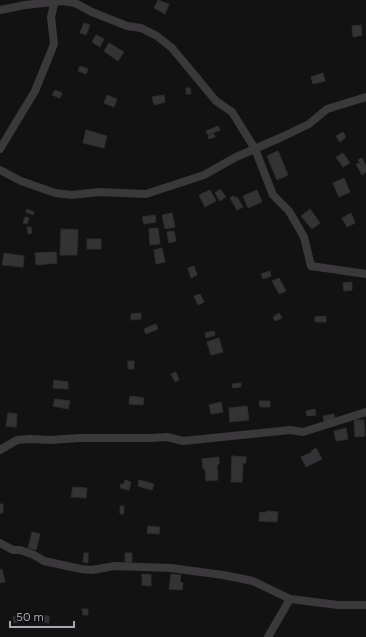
<svg xmlns="http://www.w3.org/2000/svg" width="366" height="637" font-family="Figtree,sans-serif">
<style>
.building{fill:#343235;stroke:#2e2c2f}
.lines{fill:none;stroke-linecap:round;stroke-linejoin:round}
.street{stroke:#3b383c;stroke-width:8}
</style>
<rect width="100%" height="100%" fill="#131213"/>
<path class="building" d="M158,0L169,4L165,14L154,8Z
M84,23L90,25L86,35L80,33Z
M361,25L362,35L353,37L352,26Z
M96,35L104,39L100,47L92,42Z
M109,43L124,52L118,61L104,51Z
M80,66L88,69L86,74L78,71Z
M323,73L325,81L313,84L311,77Z
M186,88H190L191,94H186Z
M55,90L62,93L60,98L52,95Z
M107,95L117,99L114,107L104,103Z
M164,95L165,102L154,105L152,97Z
M218,126L220,130L208,135L206,131Z
M86,130L107,136L104,148L83,143Z
M343,132L346,137L340,142L336,136Z
M214,134L215,137L209,139L208,136Z
M278,151L288,175L277,180L267,156Z
M343,153L350,163L343,167L336,157Z
M362,158L366,166V172L362,175L356,164L360,163L358,160Z
M344,178L350,192L339,197L333,183Z
M220,189L226,197L220,201L215,193Z
M210,190L216,201L205,207L199,195Z
M257,190L262,202L248,208L243,196Z
M234,196L235,198L237,197L243,207L237,210L230,198Z
M27,209L34,212L33,215L26,212Z
M310,209L320,223L312,229L301,216Z
M172,213L175,227L165,229L162,215Z
M351,213L355,223L347,227L342,218Z
M155,215L156,222L144,224L142,217Z
M25,217L29,218L27,224L23,223Z
M27,227H31L32,233L28,234Z
M158,228L160,244L150,245L149,229Z
M61,229L78,230L77,255H60Z
M174,231L176,241L169,243L167,232Z
M87,239H101V249H87Z
M162,248L165,262L156,264L154,250Z
M56,252L57,263L36,265L35,253Z
M4,253L24,256L23,267L2,265Z
M194,266L197,275L191,278L188,268Z
M270,271L271,276L263,279L261,274Z
M279,278L286,291L279,294L272,281Z
M352,282V290L344,291L343,283Z
M200,294L204,302L198,305L194,296Z
M141,313V319L131,320V314Z
M279,313L282,318L275,321L273,317Z
M326,316V322H315V317Z
M156,324L158,329L146,334L144,329Z
M214,331L215,335L206,338L205,333Z
M219,338L223,352L211,355L207,342Z
M128,361H134V369H128Z
M176,372L179,380L175,382L171,374Z
M54,380L68,382V389L53,388Z
M241,383V387L233,388L232,384Z
M130,396L144,398L143,405L129,404Z
M55,399L70,401L68,409L53,406Z
M259,401H270V407H260Z
M221,402L223,412L211,414L209,405Z
M247,406L249,420L230,422L229,408Z
M315,409L316,415L307,416L306,411Z
M8,413L17,414L16,427L6,426Z
M334,414L335,420L324,421L323,416Z
M354,420H364L365,436L355,437Z
M346,428L348,439L336,441L334,431Z
M316,448L322,459L306,467L301,457L312,452L311,451Z
M232,456L246,457V463H243L242,482H231Z
M219,457V464L217,465L218,480L206,481L205,468L203,469L202,459Z
M125,480L131,482L129,490L120,488L121,484H124Z
M139,480L154,484L152,490L138,486Z
M73,487L87,488L86,498L71,497Z
M0,504H3V513H0Z
M120,506H124V514H120Z
M266,511L278,512L277,522L259,521L260,512L266,513Z
M148,526L160,527L159,534L147,533Z
M32,532L40,534L36,550L28,548Z
M84,553H88V563L83,562Z
M125,553H132V562H125Z
M2,569L5,582L0,583V570Z
M142,574L151,575V586L142,585Z
M171,574L181,575L180,582L183,583L182,590L169,589Z
M82,609H88V615H83Z
M29,613L30,620L14,623L13,617Z
M36,615L49,616V623L36,622Z"/>
<g class="lines">
<path class="street" d="M0,10L25,5L62,1L75,3L92,12L127,26L141,28L157,36L172,48L216,101L232,112L255,149L273,195L289,211L304,237L311,266L366,274
M0,149L35,91L54,44L51,17L55,0
M0,170L21,181L55,193L72,195L99,192L146,194L204,175L236,157L282,137L309,124L327,109L366,97
M0,450L17,440L30,439L51,440L79,438H152L167,437L183,441L290,430L303,432L366,412
M0,543L13,550H20L34,555L44,561L81,569L92,570L115,566L171,568L223,575L253,581L290,599L338,605H366
M268,637L290,599"/>
</g>
<path d="M10 621v6h64v-6" fill="none" stroke="#ada5b2" stroke-width="2"/>
<text x="16" y="621" font-size="12" fill="#ada5b2" stroke="#0e0d0e" stroke-width="3" paint-order="stroke">50 m</text>
</svg>
